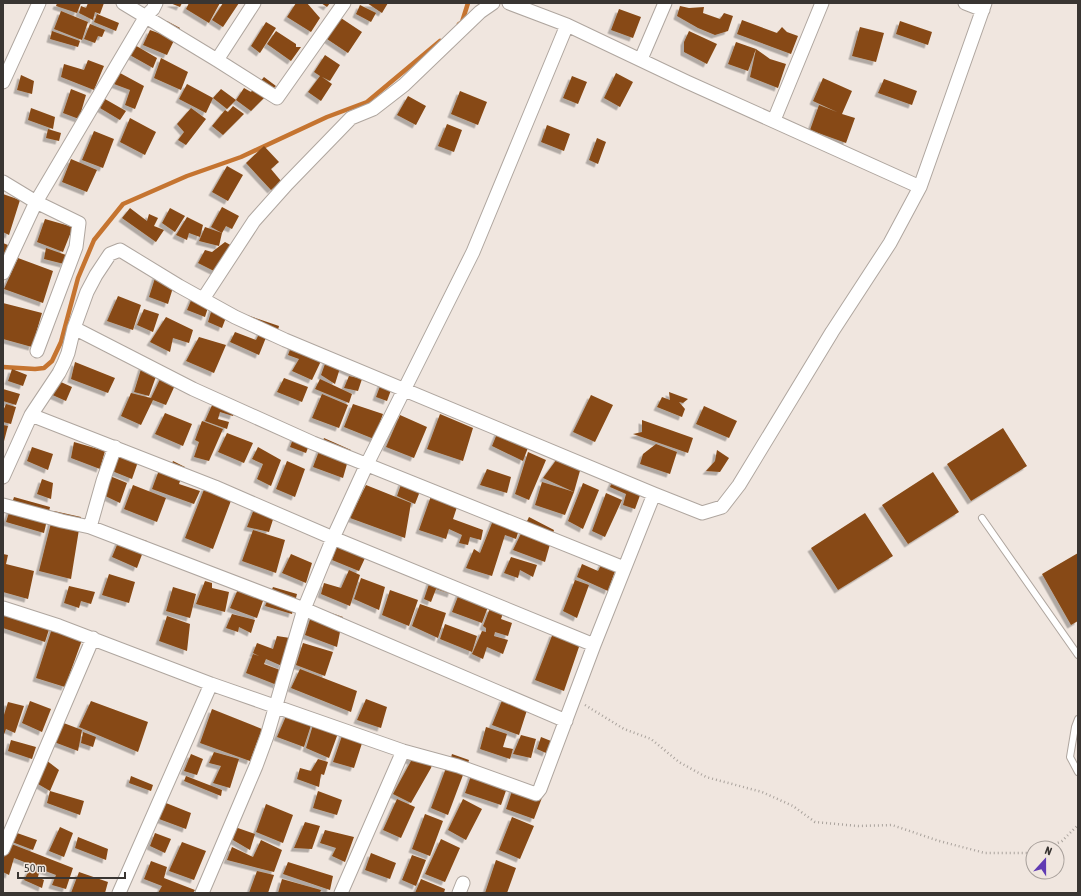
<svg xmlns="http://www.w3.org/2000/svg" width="1081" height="896" font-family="'Asap Condensed',sans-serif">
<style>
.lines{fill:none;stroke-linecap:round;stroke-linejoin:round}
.stream{stroke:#c57430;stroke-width:4.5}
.building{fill:#874a15;filter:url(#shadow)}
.lane-casing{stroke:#afa69f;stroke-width:8}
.street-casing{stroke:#afa69f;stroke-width:15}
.path{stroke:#aaa39d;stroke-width:2.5;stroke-dasharray:1 3;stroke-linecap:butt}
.lane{stroke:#fff;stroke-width:6}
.street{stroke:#fff;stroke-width:13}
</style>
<defs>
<filter id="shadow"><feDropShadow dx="-3.5" dy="3.5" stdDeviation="0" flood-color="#0004"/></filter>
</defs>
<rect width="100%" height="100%" fill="#f0e6df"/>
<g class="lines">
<path class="stream" d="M459,24L462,22L468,3
M3,367L35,369L44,368L52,361L61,342L78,278L94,240L123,204L187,176L241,157L327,117L367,102L440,41"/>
</g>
<path class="building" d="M57,3H81L77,13L56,6Z
M88,3H104L100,14L95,12L93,20L79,13L81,6L86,8Z
M170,3H182L180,7Z
M189,3H220L209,23L186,9Z
M223,3H239L223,27L212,20Z
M296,3H307L320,18L311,32L287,17Z
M321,3H330L327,7Z
M367,3H388L382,13Z
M360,5L376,13L371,22L356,14Z
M680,6L689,8L704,7L703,13L720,19L724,13L733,16L728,31L715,35L698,28L677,16Z
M619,9L641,17L633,38L611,30Z
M61,11L88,22L82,40L54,29Z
M97,14L119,23L116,31L94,22Z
M341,18L362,32L348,53L327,39Z
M742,20L777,33L782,27L787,32L798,36L791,54L737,34Z
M167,21L180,28L167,55L143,45L150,30L161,34Z
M900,21L932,32L928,45L896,34Z
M266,22L276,28L260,53L251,46Z
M90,24L105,30L102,37L98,36L95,43L84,39Z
M860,27L884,33L876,62L852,56Z
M52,31L80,41L78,47L50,39Z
M276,31L296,44V47H301L291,61L267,44Z
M689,31L717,44L707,64L684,52V42Z
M736,42L756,49L770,59L786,64L778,88L750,77L756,49L748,71L728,64Z
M133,44L157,58L153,68L128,54Z
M325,55L340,65L330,81L322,77L332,84L321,101L308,92L320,76L314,72Z
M161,58L188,72L181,90L154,78Z
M88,60L104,66L94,90L61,77L64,64L84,70Z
M120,73L144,86L135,109L125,105L130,90L114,84Z
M616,73L633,82L620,107L604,98Z
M21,75L34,81L32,94L17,90Z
M572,76L587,82L578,104L563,98Z
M264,77L276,86L251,111L236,100L244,88L251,92Z
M823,78L852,91L842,114L855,118L846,143L810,130L819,105L837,112L813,101Z
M884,79L917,91L912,105L878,93Z
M187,84L213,98L206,113L179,99Z
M71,89L86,95L79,119L63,113Z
M221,89L236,100L227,109L213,98Z
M460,91L487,102L478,125L451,114Z
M408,96L426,106L416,125L397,115Z
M105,99L126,111L120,120L100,108Z
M233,106L244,114L223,135L212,126L225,110L228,112Z
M31,108L55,117L53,129L28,120Z
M191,108L206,119L186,145L178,140L184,132L177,124Z
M130,118L156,132L145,155L120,142Z
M447,124L462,130L454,152L438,146Z
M547,125L570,134L564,151L541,142Z
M48,129L61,133L59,141L46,138Z
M94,131L114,139L103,168L82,160Z
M597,138L606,142L598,164L589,160Z
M264,146L279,162L271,169L281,181L271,190L246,163Z
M71,159L97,170L87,192L62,182Z
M227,166L243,175L228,201L212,192Z
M3,194L20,200L9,235L3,232Z
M222,207L239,216L232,229L226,226L222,233L211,227Z
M130,208L147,221L149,214L158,218L154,226L164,230L156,242L122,218Z
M170,208L185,216L175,232L162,223Z
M187,217L203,225L200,237L189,233L187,240L176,235Z
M45,219L73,227L63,252L37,242Z
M205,227L222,233L219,246L199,241Z
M225,242L234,247L216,272L198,263L205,250L212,252Z
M3,243L8,245L3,257Z
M46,248L66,255L64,264L44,259Z
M18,258L53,271L43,303L4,289Z
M156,275L175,281L168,304L149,297Z
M195,291L211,298L205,317L187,310Z
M118,296L141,305L133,330L107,321Z
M214,302L230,307L222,328L208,322Z
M3,303L42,313L32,347L3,339Z
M144,309L159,314L153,332L137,325Z
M247,315L279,326L276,338L267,335L259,355L230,342L235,332L256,340L260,332Z
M166,317L193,330L189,343L173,338L170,352L150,342Z
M199,337L226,345L214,373L186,361Z
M294,339L321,361L312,380L292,371L299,359L288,355Z
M329,353L364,366L360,377L340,368L335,384L321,375Z
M75,362L115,378L108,393L71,379Z
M142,366L159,368L149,396L134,392Z
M12,369L27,375L23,386L8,381Z
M162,375L176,383L166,405L153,400L141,425L121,416L131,393L151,398Z
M349,376L362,379L358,391L344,388Z
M52,378L72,387L66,401L48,393Z
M284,378L308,387L302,402L277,392Z
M383,378L394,382L387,401L376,397Z
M320,379L352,394L349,403L315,389Z
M3,389L20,394L16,405L3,401Z
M669,392L688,399L683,403L679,402L685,409L682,417L657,407L662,397L670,400Z
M322,394L348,405L339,428L312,418Z
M591,395L613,405L595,442L573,432Z
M227,397L238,402L233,416L220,412L218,419L229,422L227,429L205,421L213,403L222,408Z
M6,404L16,407L11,424L3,422V411Z
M353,404L383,414L374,439L344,427Z
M704,406L737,421L729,438L696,424Z
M165,413L192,424L183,446L155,434Z
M440,414L473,428L463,461L427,449Z
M400,415L427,427L414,458L386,447Z
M642,420L693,438L688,453L633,434L642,432Z
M202,421L223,429L209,461L194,457L199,442L195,440Z
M501,424L532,437L523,461L492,446Z
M3,425L8,426L3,445Z
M1003,428L1027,466L971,501L947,464Z
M296,431L312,437L306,453L290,447Z
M227,433L253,443L244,463L218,452Z
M324,438L351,450L343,478L313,467Z
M74,442L105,451L100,469L71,458Z
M656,444L677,452L670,474L640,464L643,454Z
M32,447L53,454L48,470L27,461Z
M258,447L281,460L271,486L257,479L263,464L252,459Z
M120,449L139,459L132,479L112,471Z
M717,450L729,458L720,472L706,471L715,461Z
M528,452L546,460L529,500L515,494Z
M562,452L583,460L574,492L543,478Z
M173,461L185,467L179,484L200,491L194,504L152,489L159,470L167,475Z
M287,461L305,469L295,497L276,489Z
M487,469L511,477L507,493L480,485Z
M933,472L959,512L908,544L882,505Z
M405,473L424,481L415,504L397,496Z
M615,475L643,487L635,509L623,505L626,494L610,487Z
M110,476L127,483L120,503L101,494Z
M42,479L53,483L51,499L37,494Z
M542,482L574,492L565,515L535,505Z
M583,483L599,490L583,529L568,521Z
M133,485L166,498L157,522L124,509Z
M366,485L411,503L405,538L350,518Z
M205,487L232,498L213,549L185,538Z
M606,493L622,500L605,537L592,531Z
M431,496L457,507L453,519L483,530L481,540L470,537L468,545L459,543L462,535L449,529L446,539L419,530Z
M14,497L50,507L44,533L6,522Z
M258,499L277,507L269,532L247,527Z
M54,511L81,517L71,579L39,571Z
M865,513L893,556L838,590L811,548Z
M529,517L554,530L545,562L513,550Z
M494,518L521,524L516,539L505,535L492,576L466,568L474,549L480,553Z
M253,530L285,540L276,573L242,561Z
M122,533L147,541L137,568L112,557Z
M337,546L365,558L359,571L332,560Z
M1078,553V621L1071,625L1042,574Z
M3,554L8,555L6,564L34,571L28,599L3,592Z
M291,554L312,563L306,583L282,573Z
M511,557L537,565L533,577L520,570L518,578L504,573Z
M605,557L618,563L608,591L577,577L582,564L598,571Z
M349,570L360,575L350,606L321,594L324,583L341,588Z
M433,572L455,581L451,594L436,589L431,602L424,599Z
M109,574L135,582L129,603L102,595Z
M361,578L385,587L379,610L354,599Z
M575,580L589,585L577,618L563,611Z
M205,581L212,583V588L229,592L225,612L196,604Z
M69,586L95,592L91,604L81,601L79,608L64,603Z
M462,586L492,596L482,623L452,612Z
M173,587L196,594L190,618L166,611Z
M273,587L297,594L292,614L265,606Z
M238,589L264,598L257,618L230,608Z
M390,590L418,600L409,626L382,615Z
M3,601L53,617L45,642L3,628Z
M420,604L446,613L438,638L412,626Z
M314,607L343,617L337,647L305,635Z
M490,608L503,613L501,619L512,623L508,636L495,632L494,636L508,640L503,654L487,647L483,659L472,654L482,631L486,632V628L483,626Z
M232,614L255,620L251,633L239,627L238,632L226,628Z
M167,616L190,624L187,651L159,641Z
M55,619L86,629L65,687L36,678Z
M445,624L477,636L472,652L440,639Z
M553,633L580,644L564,691L535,680Z
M277,636L290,638L282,666L266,659L264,664L280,670L277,685L246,673L253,654L259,656L253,653L257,643L273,649Z
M303,643L333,652L325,676L296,665Z
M300,669L357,691L351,712L291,688Z
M503,698L528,707L519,735L492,725Z
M366,699L387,707L381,728L357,720Z
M30,701L51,709L42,732L22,723Z
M91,701L148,722L138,752L79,727Z
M8,702L24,706L15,733L6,729L3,737V718Z
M290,707L314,716L304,747L277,737Z
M212,709L262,729L250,761L200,743Z
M316,715L341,725L329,758L306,748Z
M61,722L82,730L78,751L54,742Z
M345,727L365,734L354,768L333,762Z
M486,727L507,734L503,747L513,749L510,759L480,749Z
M83,732L96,737L93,747L81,743Z
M521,735L536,739L531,758L513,754Z
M541,737L551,741L546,753L537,749Z
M11,740L36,747L32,759L8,751Z
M412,747L435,756L431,768L411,803L393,794L411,761L407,759Z
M214,752L239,759L230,788L213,783L221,766L209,763Z
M191,754L203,759L197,775L184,771Z
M452,754L469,760L465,773L448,768Z
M318,759L328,762L324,775L321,774L319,787L297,779L300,768L311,771Z
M46,760L59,770L50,791L84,801L80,815L47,803L50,791L38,784Z
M446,768L463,775L448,815L431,808Z
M473,770L509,782L501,805L465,793Z
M131,776L153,785L151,791L129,783Z
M186,776L222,790L221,796L184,781Z
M514,785L543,795L534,819L506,809Z
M318,791L342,800L337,815L313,808Z
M397,799L415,807L401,838L383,830Z
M463,799L482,809L466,840L448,830Z
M166,803L191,813L186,829L159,819Z
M266,804L293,815L283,843L256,832Z
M425,814L443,821L430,856L412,849Z
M512,817L534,826L520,859L499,850Z
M305,822L320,826L312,849L294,848Z
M60,827L73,833L64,857L49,851Z
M235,827L255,834L250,850L233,840Z
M325,830L354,837L345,862L332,856L336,848L320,843Z
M17,833L37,840L33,850L12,842Z
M155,833L171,839L165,853L150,846Z
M78,837L108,849L106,860L75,848Z
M441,839L460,848L445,882L425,874Z
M261,840L282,850L274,872L227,860L232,847L253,857Z
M182,842L206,851L194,880L169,871Z
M9,843L73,868L66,889L52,885L56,875L40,869L38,877L44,880L42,888L24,880L32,865L14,858L9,875L3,872V857Z
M371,853L396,863L390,879L365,870Z
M412,855L426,860L416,886L402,880Z
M496,860L516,868L507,893H485Z
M151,861L167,867L164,878L195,890L193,893H158L162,886L144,879Z
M288,862L333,876L330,890L283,874Z
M257,871L274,875L268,893H249Z
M79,872L108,882L105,893H71Z
M282,879L321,890L320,893H278Z
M421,879L445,889L444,893H415Z"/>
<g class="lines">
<g class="lane-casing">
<path id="lane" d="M982,518L1078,655
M1078,719L1075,727L1070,757L1078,772"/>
</g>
<g class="street-casing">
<path id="street" d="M123,3L217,60L277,98L344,3
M509,3L567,25L687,82L920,187
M965,3L983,10
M641,59L665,3
M217,60L254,3
M3,82L39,3
M774,120L822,3
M3,182L36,202L79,223L76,247L37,351
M3,273L36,202L146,16L153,9L156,3
M203,299L254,221L287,184L351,118L373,109L404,85L480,12L493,3
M74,328L193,389L313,443L624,568
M31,415L215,487L333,538L594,645
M3,477L31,415L59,373L64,363L68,353L74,328L87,292L96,275L110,254L120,250L179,286L235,317L285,340L654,494L702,513L722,507L739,485L832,332L890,243L920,187L985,3
M3,505L62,521L90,527L103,481L115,447
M90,527L304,609L566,721
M3,608L59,626L211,684L403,751L458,766L536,794L540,789L594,645L654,494
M3,849L93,638
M119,893L211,684
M202,893L256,766L267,736L304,609L333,538L367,464L473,252L567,25
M341,893L403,751
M459,893L463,883"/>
</g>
<path class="path" d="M585,705L624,729L651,739L679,762L706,777L762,792L793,806L815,822L858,826L892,825L939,841L985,853H1033
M1047,848L1062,841L1078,825"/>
<use href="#lane" class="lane"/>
<use href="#street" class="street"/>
</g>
<rect width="1081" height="896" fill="none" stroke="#393532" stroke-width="8"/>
<g transform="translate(1045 860) rotate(21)"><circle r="19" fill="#f0e6df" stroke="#a79f9a"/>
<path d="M0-3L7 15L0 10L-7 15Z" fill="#603bb3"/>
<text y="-6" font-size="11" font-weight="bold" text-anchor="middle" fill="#393532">N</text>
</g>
<path d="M18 872v6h107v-6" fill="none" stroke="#393532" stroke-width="2"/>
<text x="24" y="872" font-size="12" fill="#393532" stroke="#f0e6df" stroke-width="3" paint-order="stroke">50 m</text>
</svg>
